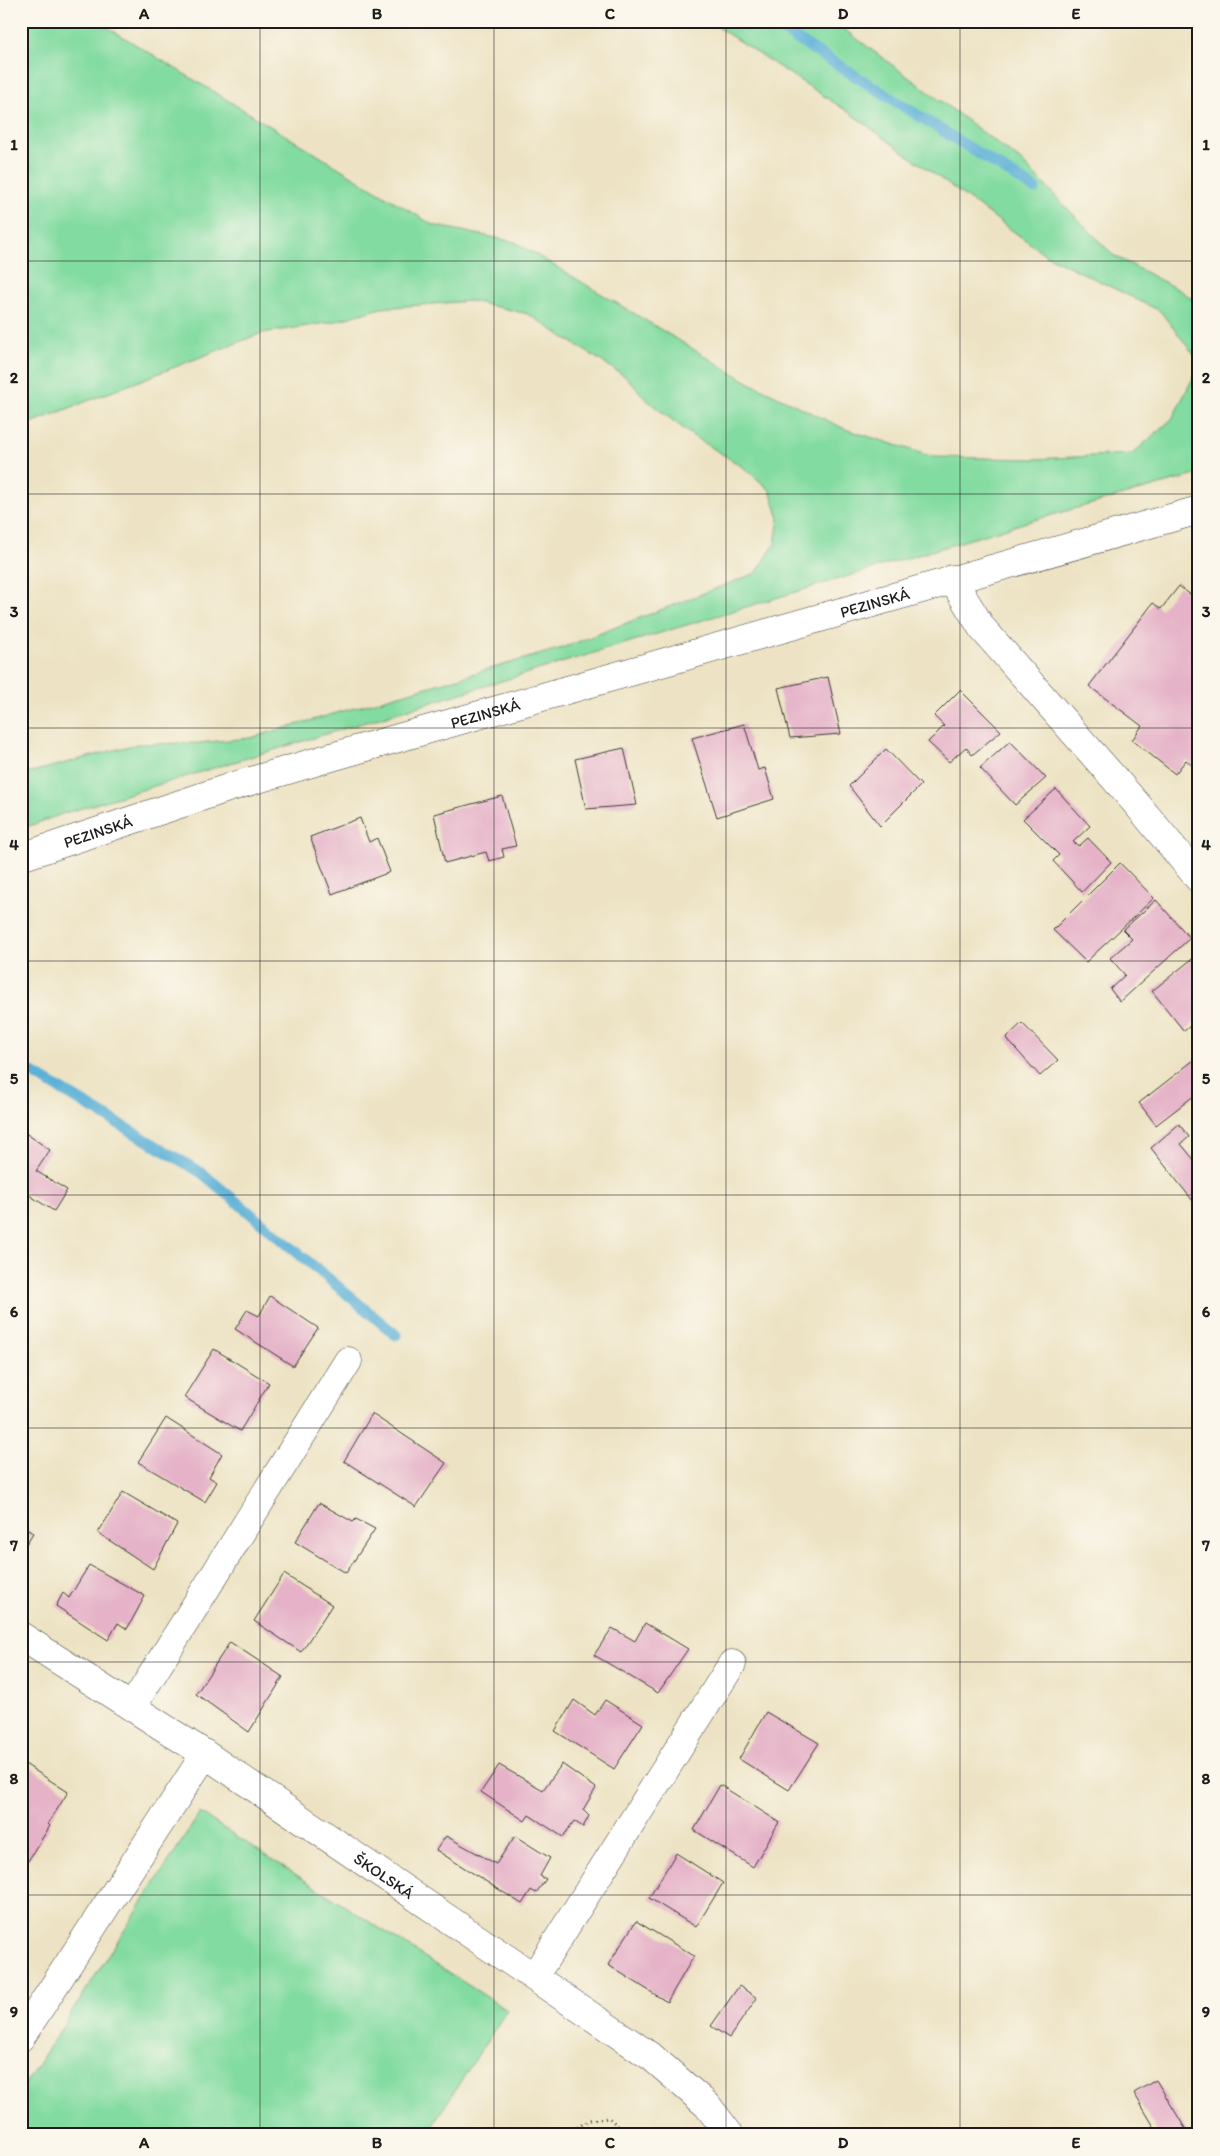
<svg xmlns="http://www.w3.org/2000/svg" width="1220" height="2156" font-family="Itim,sans-serif">
<style>
.green{fill:#82dba0;stroke:#4f7c5e}
.lines{fill:none;stroke-linecap:round;stroke-linejoin:round}
.stream{stroke:#5bb0d7;stroke-width:11}
.building{fill:#e5b2c8}
.minor-casing{stroke:#3b3a35;stroke-width:29}
.major-casing{stroke:#3b3a35;stroke-width:29}
.path{stroke:#3b3a35;stroke-width:3;stroke-dasharray:1 4;stroke-linecap:butt}
.minor{stroke:#fff;stroke-width:28}
.major{stroke:#fff;stroke-width:28}
.grid{fill:none;stroke:#1c1c1c;stroke-width:1;stroke-opacity:0.55}
.labels{text-anchor:middle;stroke-width:5;stroke-linejoin:round;paint-order:stroke}
.street-label{font-size:16px;fill:#1c1c1c;stroke:#fbf7ec}
.neatline{fill:none;stroke:#1c1c1c;stroke-width:2}
.grid-label{font-size:16px;text-anchor:middle;font-weight:bold;fill:#1c1c1c}
</style>
<rect width="100%" height="100%" fill="#fbf7ec"/>
<filter id="ink" filterUnits="userSpaceOnUse"><feTurbulence type="fractalNoise" baseFrequency=".02" numOctaves="2"/><feDisplacementMap in="SourceGraphic" scale="10" xChannelSelector="R" yChannelSelector="G"/><feConvolveMatrix kernelMatrix="1 2 1 2 8 2 1 2 1" color-interpolation-filters="sRGB"/></filter>
<filter id="wash" filterUnits="userSpaceOnUse"><feTurbulence type="fractalNoise" baseFrequency=".0096" numOctaves="4" result="noise"/><feDisplacementMap in="SourceGraphic" scale="20" xChannelSelector="R" yChannelSelector="G"/><feGaussianBlur stdDeviation="1.12" result="paint"/><feColorMatrix in="noise" values="0 0 0 0 0 0 0 0 0 0 0 0 0 0 0 0 0 1.4 0 .05"/><feComposite in="paint" operator="in"/></filter>
<g filter="url(#wash)">
<rect width="100%" height="100%" fill="#ede3c4"/>
<path class="green" d="M21,21H97L433,225L515,242L748,382L845,429L934,457L1034,459L1132,454L1172,419L1199,366V474L1027,522L62,814L21,829V775L137,744L198,743L250,738L562,648L756,573L775,544L779,519L770,490L743,467L693,436L649,402L626,377L528,314L471,301L381,308L333,322L262,333L21,427Z
M708,21H833L1020,160L1113,255L1181,291L1199,304V361L1160,311L1046,255L847,111Z
M200,1813L507,2010L426,2135H21V2091Z"/>
<g class="lines">
<path class="stream" d="M768,21L1035,189
M21,1066L202,1173L396,1335"/>
</g>
<g id="blocks">
<path class="building" d="M1179,586L1199,601V765L1196,769L1186,760L1175,774L1132,740L1142,726L1089,686L1153,603L1161,609Z
M828,677L841,734L790,738L778,688Z
M960,690L1001,731L972,755L966,747L949,762L928,742L944,726L934,716Z
M744,724L758,770L765,768L774,799L717,817L692,738Z
M1010,741L1046,778L1015,805L980,768Z
M624,748L637,805L586,809L575,759Z
M886,749L921,785L880,826L849,786Z
M1056,789L1090,826L1073,842L1079,846L1088,838L1111,862L1082,892L1053,861L1059,855L1023,819Z
M502,796L516,846L502,849L504,857L489,861L486,852L445,863L434,814Z
M360,818L369,842L377,838L390,872L332,894L310,837Z
M1120,863L1154,898L1086,962L1053,930Z
M1156,900L1190,938L1120,1002L1110,989L1125,975L1110,958L1132,939L1123,930Z
M1192,959L1199,967V1019L1184,1031L1152,991Z
M1022,1023L1058,1060L1040,1076L1006,1038Z
M1199,1056V1092L1156,1125L1139,1103Z
M1179,1124L1189,1137L1181,1144L1196,1162L1199,1160V1197L1193,1201L1151,1148Z
M21,1130L50,1150L36,1171L67,1190L54,1211L21,1190Z
M270,1296L318,1328L293,1366L235,1329L247,1310L259,1316Z
M214,1349L269,1383L240,1431L184,1397Z
M372,1414L446,1463L416,1507L344,1461Z
M166,1418L222,1454L209,1477L217,1482L205,1502L138,1462Z
M123,1492L177,1524L153,1569L98,1533Z
M319,1503L353,1522L356,1519L375,1529L346,1573L295,1542Z
M21,1526L33,1533L21,1552Z
M89,1565L145,1596L127,1629L118,1623L108,1640L56,1606L63,1593L69,1598Z
M284,1574L332,1605L301,1652L254,1621Z
M645,1623L688,1649L658,1693L594,1655L612,1628L635,1641Z
M230,1642L283,1677L249,1732L196,1694Z
M574,1700L595,1715L605,1700L643,1724L614,1769L555,1731Z
M766,1712L819,1743L789,1790L739,1759Z
M25,1764L68,1792L48,1824L50,1826L21,1872V1769Z
M562,1764L596,1788L583,1810L589,1816L583,1827L574,1821L563,1837L529,1815L525,1821L481,1792L499,1765L543,1790Z
M720,1785L779,1822L753,1867L694,1830Z
M446,1836L496,1864L515,1836L550,1858L540,1876L546,1879L536,1893L531,1890L522,1904L436,1850Z
M676,1853L723,1883L696,1927L649,1898Z
M636,1921L694,1956L667,2002L608,1965Z
M739,1986L757,1998L729,2038L711,2026Z
M1156,2080L1188,2133L1199,2125V2135H1159L1134,2093Z"/>
</g>
</g>
<g filter="url(#ink)">
<use href="#blocks" fill-opacity="0" stroke="#3b3a35" stroke-width="1"/>
<g class="lines">
<g class="minor-casing">
<g id="minor">
<path d="M952,579L982,628L1135,802L1199,879"/>
<path id="s1" d="M21,1636L205,1754L653,2058L707,2105L730,2135"/>
<path d="M132,1707L348,1361"/>
<path d="M534,1977L732,1664"/>
<path d="M21,2037L205,1754"/>
</g>
</g>
<g class="major-casing">
<g id="major">
<path id="s2" d="M21,857L231,787L335,756L1199,510"/>
</g>
</g>
<path class="path" d="M564,2135L590,2120L609,2118L628,2135"/>
<use href="#minor" class="minor"/>
<use href="#major" class="major"/>
</g>
</g>
<path class="grid" d="M260,21V2135M494,21V2135M726,21V2135M960,21V2135M21,261H1199M21,494H1199M21,728H1199M21,961H1199M21,1195H1199M21,1428H1199M21,1662H1199M21,1895H1199"/>
<g class="labels">
<g class="street-label">
<text dy="6" stroke="none"><textPath href="#s2" startOffset="891">PEZINSKÁ</textPath></text>
<text dy="6" stroke="none"><textPath href="#s2" startOffset="486">PEZINSKÁ</textPath></text>
<text dy="6" stroke="none"><textPath href="#s2" startOffset="81">PEZINSKÁ</textPath></text>
<text dy="6" stroke="none"><textPath href="#s1" startOffset="435">ŠKOLSKÁ</textPath></text>
</g>
</g>
<rect width="1220" height="2156" fill="none" stroke="#fbf7ec" stroke-width="55"/>
<rect x="28" y="28" width="1164" height="2100" class="neatline"/>
<g class="grid-label">
<text x="144" y="19">A</text>
<text x="377" y="19">B</text>
<text x="610" y="19">C</text>
<text x="843" y="19">D</text>
<text x="1076" y="19">E</text>
<text x="14" y="150">1</text>
<text x="1206" y="150">1</text>
<text x="14" y="383">2</text>
<text x="1206" y="383">2</text>
<text x="14" y="617">3</text>
<text x="1206" y="617">3</text>
<text x="14" y="850">4</text>
<text x="1206" y="850">4</text>
<text x="14" y="1084">5</text>
<text x="1206" y="1084">5</text>
<text x="14" y="1317">6</text>
<text x="1206" y="1317">6</text>
<text x="14" y="1551">7</text>
<text x="1206" y="1551">7</text>
<text x="14" y="1784">8</text>
<text x="1206" y="1784">8</text>
<text x="14" y="2017">9</text>
<text x="1206" y="2017">9</text>
<text x="144" y="2148">A</text>
<text x="377" y="2148">B</text>
<text x="610" y="2148">C</text>
<text x="843" y="2148">D</text>
<text x="1076" y="2148">E</text>
</g>
</svg>
